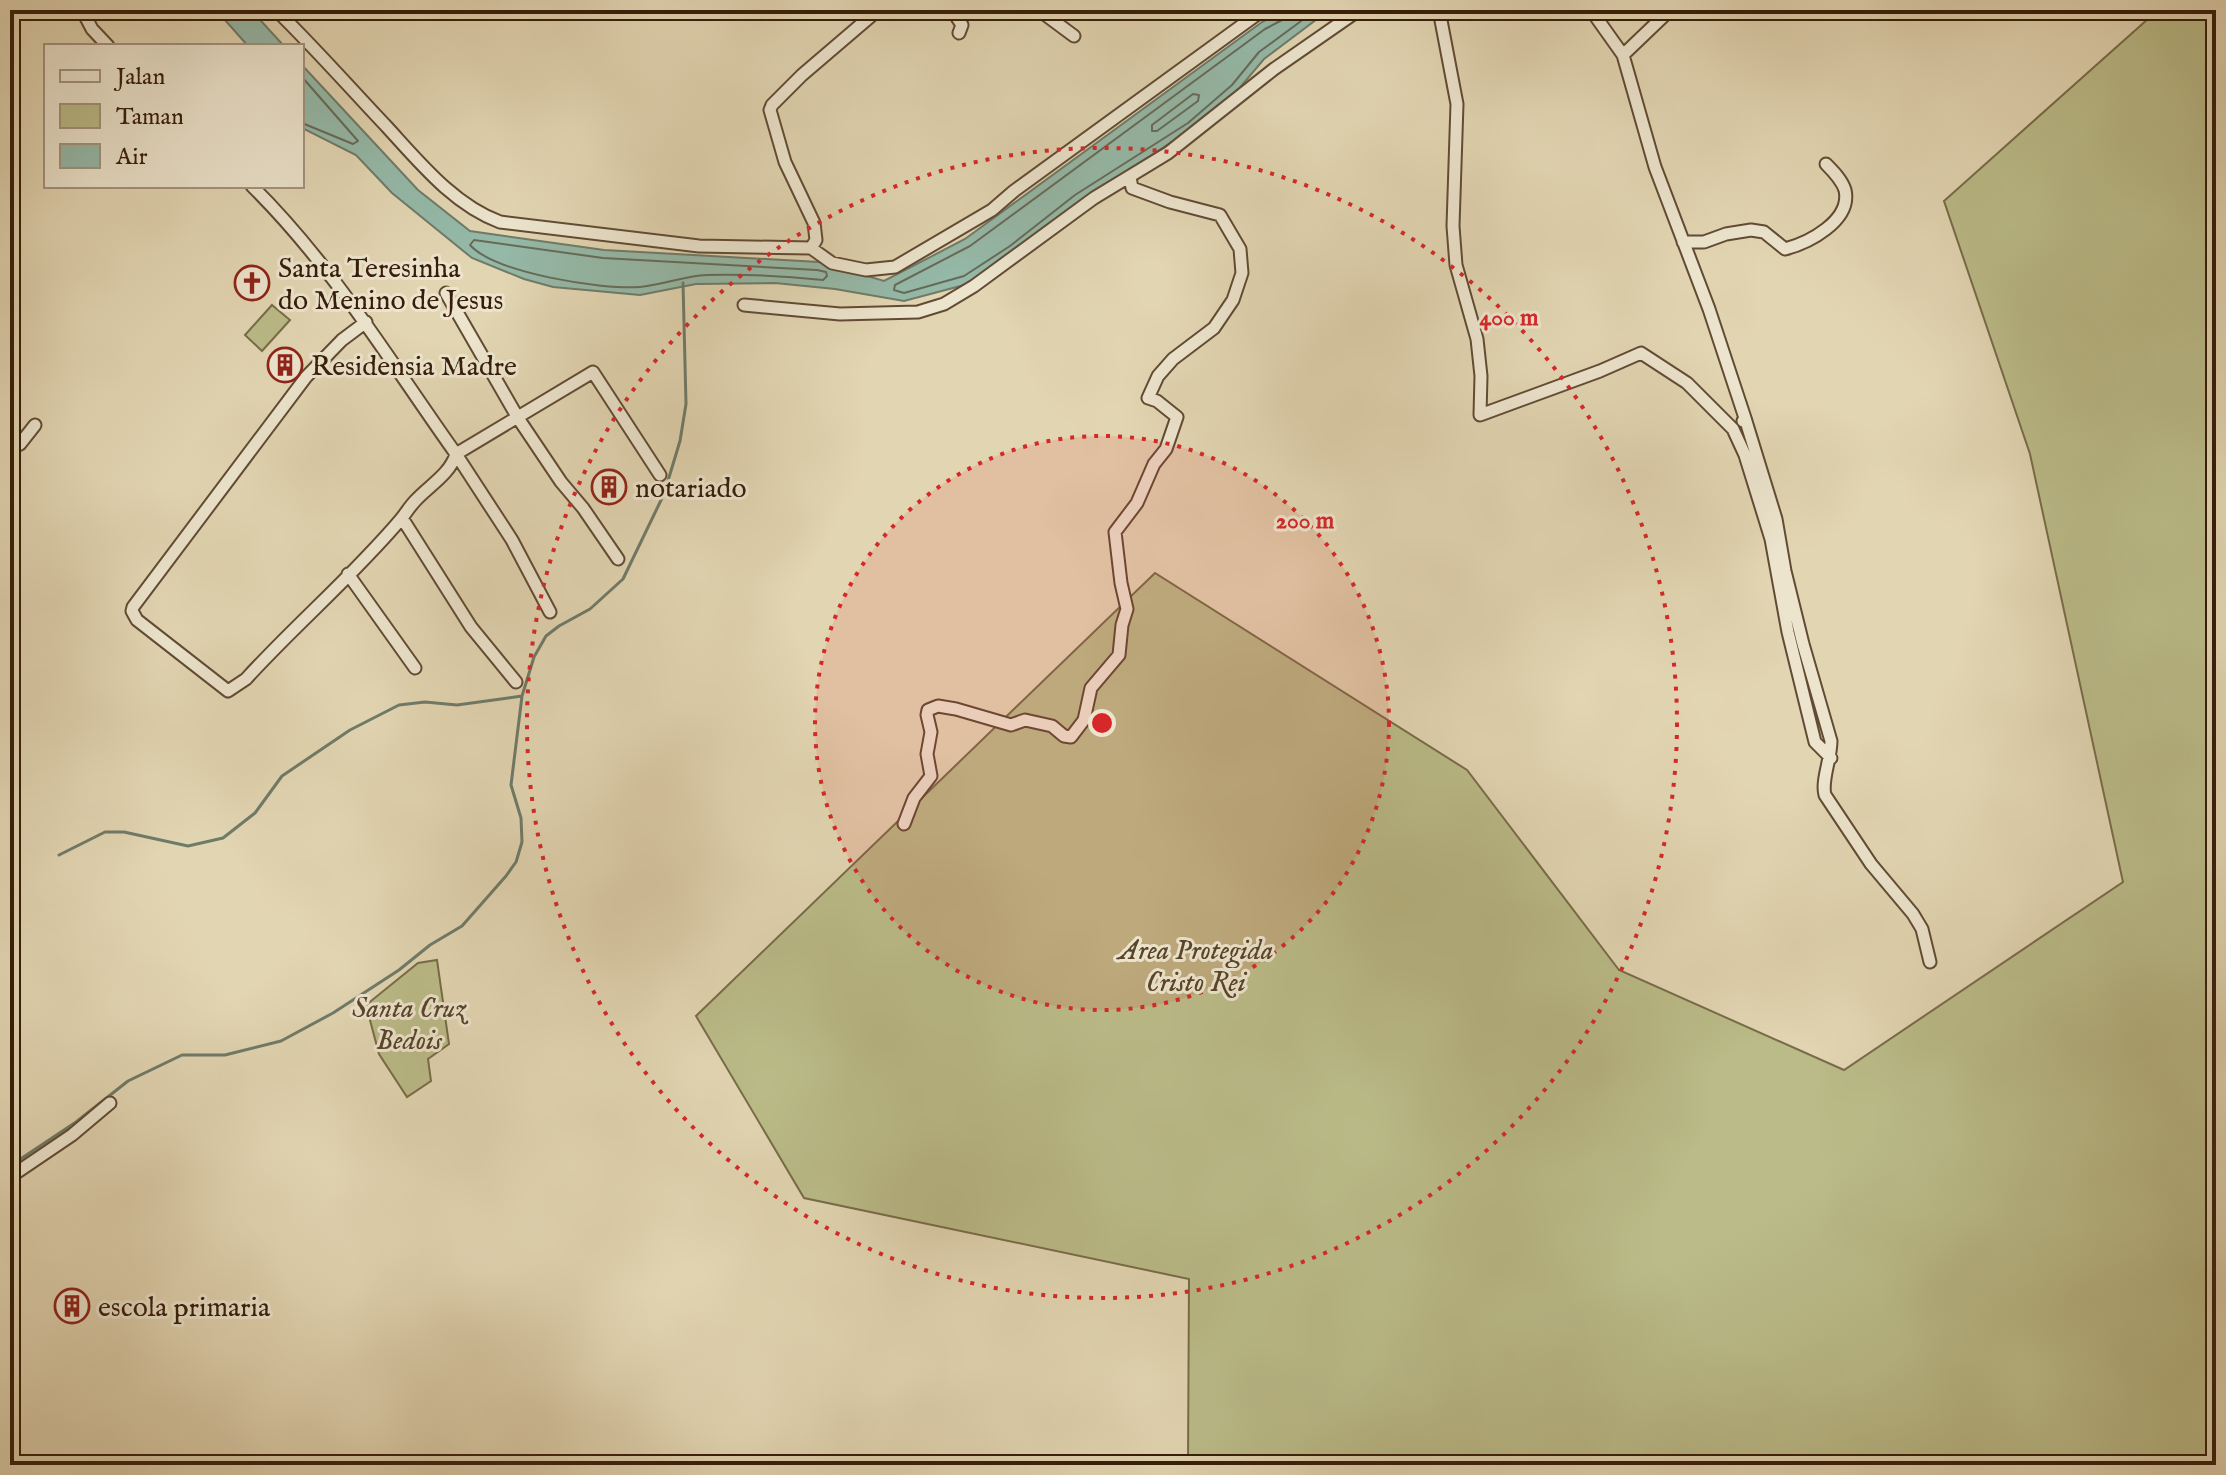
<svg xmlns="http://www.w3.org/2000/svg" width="2226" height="1475" font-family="'IM FELL English',serif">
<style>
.green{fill:#babb88;stroke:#786c49;stroke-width:2}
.water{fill:#95b9a8;stroke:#6f7b69;stroke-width:2}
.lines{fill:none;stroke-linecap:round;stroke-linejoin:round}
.shore{stroke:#666b59;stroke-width:2}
.stream{stroke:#6f7b69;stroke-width:3}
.street-casing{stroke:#614b34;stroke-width:15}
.street{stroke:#ece4cd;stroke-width:11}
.ring{fill:none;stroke:#d62828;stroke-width:4;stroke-dasharray:4 8}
.labels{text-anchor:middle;stroke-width:6;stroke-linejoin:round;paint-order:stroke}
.poi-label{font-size:28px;fill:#361d0a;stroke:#ece4cd;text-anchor:start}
.park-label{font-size:28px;font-style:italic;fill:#57442a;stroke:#ece4cd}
.centre{fill:#d62828;stroke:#ece4cd;stroke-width:4}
.ring-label{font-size:24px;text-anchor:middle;font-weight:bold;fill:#d62828;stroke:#ece4cd;stroke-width:6;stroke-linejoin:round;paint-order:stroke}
</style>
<rect width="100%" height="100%" fill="#e2d5b2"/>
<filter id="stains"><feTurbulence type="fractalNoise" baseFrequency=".0025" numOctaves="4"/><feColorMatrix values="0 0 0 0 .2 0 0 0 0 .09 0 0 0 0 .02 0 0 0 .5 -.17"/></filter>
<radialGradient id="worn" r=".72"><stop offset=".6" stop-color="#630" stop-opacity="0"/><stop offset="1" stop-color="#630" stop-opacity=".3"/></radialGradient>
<path class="green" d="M2158,10H2216V1465H1188L1189,1279L804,1198L696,1016L1155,573L1467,770L1619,970L1844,1070L2123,882L2030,454L1944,201Z
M272,305L290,320L262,351L245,335Z
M437,960L449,1044L428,1059L431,1081L407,1097L379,1054L366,1005L418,963Z"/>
<path class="water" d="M216,10H251L284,46H248Z
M1285,10H1329L1264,59L1237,91L1192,129L1080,201L1015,253L968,284L904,301L835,289L775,283L696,284L640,295L553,287L524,279L472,258L392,193L356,155L302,128V65L418,190L470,231L604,250L819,262L884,281L965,239L1262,22Z"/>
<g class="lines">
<path class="shore" d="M1286,10L1282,20L1265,29L970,246L895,285L894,290L904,293L964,276L1010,246L1075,195L1188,123L1232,85L1259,52L1316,10
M302,77L358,141L353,144L302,123
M1193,94L1199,95L1198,101L1157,131H1152V125Z
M474,240L603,258L817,270L826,272L827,276L823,280C784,276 746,274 707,275C684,276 662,285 640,287C602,290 495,273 470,245Z"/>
<path class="stream" d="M59,855L105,832H124L188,846L223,838L255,813L282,776L350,730L399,705L425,702L457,705L522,696
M10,1166L76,1122L128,1081L182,1055H225L281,1041L333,1013L399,970L430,945L462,926L506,876L516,862L522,842L521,818L511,785L522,696L534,657L546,636L559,626L590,609L623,579L664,494L680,441L686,404L683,283"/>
<g class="street-casing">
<path id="street" d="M82,10L92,29L108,46
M276,10C315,48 350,88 387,127C420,163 454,205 500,222L699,246L811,248L832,263L866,270L895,267L992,210L1014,191L1263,10
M952,10L962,25L959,33
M1039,10L1074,36
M1439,10L1457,104L1453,226L1456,265L1477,339L1481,376L1480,415L1600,371L1641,353L1687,383L1733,429L1745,455L1771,539L1788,632L1815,742L1831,758
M1591,10L1623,55L1670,10
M1623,55L1655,167L1709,309L1745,418L1743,421
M252,186C333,266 391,363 456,454C450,474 430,485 416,500C410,506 406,513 401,519C353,576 296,624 246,679L228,691L137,620L132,611L133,607L306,377L342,340L366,322
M1683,242H1704L1726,234L1751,230L1764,232L1785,249C1808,243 1852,221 1845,190C1842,180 1833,171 1826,164
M811,248L816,240L814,223L785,162L770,110L772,105L802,75L878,10
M446,293L518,418L561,482L583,508L618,559
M744,305L840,314L918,312L944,304L974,286L1094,198L1168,153L1274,69L1359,10
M1745,418L1776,519L1785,571L1803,644L1831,741C1831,759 1821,781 1825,795L1871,864L1913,914L1922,929L1930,962
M10,449L20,444L35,425
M402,518L471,627L516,682
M348,574L415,668
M550,612L512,540L456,454L593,372L660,475
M904,824L914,798L931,776L927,754L931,732L927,715L928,710L938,706L956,709L1011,725L1025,720L1052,726L1064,736L1071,737L1084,720L1091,688L1119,655L1122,625L1127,609L1121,583L1115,532L1137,503L1154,464L1166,449L1177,417L1157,401L1148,398L1158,376L1173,359L1214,328L1233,300L1242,273L1240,249L1220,215L1170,202L1132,188L1130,177
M10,1177L72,1135L110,1103"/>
</g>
<use href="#street" class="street"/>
</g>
<circle cx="1102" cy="723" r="287" fill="#d62828" fill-opacity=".12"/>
<g class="ring">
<circle cx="1102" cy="723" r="287"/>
<circle cx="1102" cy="723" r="575"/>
</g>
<defs>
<g id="church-ring" transform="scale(1.8)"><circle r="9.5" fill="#ece4cd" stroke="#8f2418" stroke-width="1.5"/><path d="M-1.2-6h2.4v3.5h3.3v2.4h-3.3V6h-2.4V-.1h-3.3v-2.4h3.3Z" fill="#8f2418"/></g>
<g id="building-ring" transform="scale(1.8)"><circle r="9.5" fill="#ece4cd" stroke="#8f2418" stroke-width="1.5"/><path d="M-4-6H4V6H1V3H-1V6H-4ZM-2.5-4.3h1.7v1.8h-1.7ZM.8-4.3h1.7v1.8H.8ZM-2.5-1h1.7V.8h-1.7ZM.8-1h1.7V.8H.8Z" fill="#8f2418"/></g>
</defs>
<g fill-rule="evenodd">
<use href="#church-ring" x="252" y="283"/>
<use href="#building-ring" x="285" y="365"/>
<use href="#building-ring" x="609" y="487"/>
<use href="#building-ring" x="72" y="1306"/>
</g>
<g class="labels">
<g class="poi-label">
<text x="278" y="277">Santa Teresinha<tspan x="278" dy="32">do Menino de Jesus</tspan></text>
<text x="311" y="375">Residensia Madre</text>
<text x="635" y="497">notariado</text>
<text x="98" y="1316">escola primaria</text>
</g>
<g class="park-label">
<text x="1196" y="959">Area Protegida<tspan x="1196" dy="32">Cristo Rei</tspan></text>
<text x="409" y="1017">Santa Cruz<tspan x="409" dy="32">Bedois</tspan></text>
</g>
</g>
<circle cx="1102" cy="723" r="12" class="centre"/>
<g class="ring-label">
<text x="1509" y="325">400 m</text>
<text x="1305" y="528">200 m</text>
</g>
<rect width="2226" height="1475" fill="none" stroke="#e2d5b2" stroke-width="40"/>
<rect x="12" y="12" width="2202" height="1451" fill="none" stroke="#361d0a" stroke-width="4"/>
<rect x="20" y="20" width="2186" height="1435" fill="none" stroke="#361d0a" stroke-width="2"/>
<rect x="44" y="44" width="260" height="144" fill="#ece4cd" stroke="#a3947f" stroke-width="2"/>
<rect x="60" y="70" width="40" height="12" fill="#ece4cd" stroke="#a3947f" stroke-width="2"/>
<text x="116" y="84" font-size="24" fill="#361d0a">Jalan</text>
<rect x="60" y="104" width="40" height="24" fill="#babb88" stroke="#a3947f" stroke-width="2"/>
<text x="116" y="124" font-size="24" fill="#361d0a">Taman</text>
<rect x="60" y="144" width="40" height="24" fill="#95b9a8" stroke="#a3947f" stroke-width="2"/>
<text x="116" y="164" font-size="24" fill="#361d0a">Air</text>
<rect width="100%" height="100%" filter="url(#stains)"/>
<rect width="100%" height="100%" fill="url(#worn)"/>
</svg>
